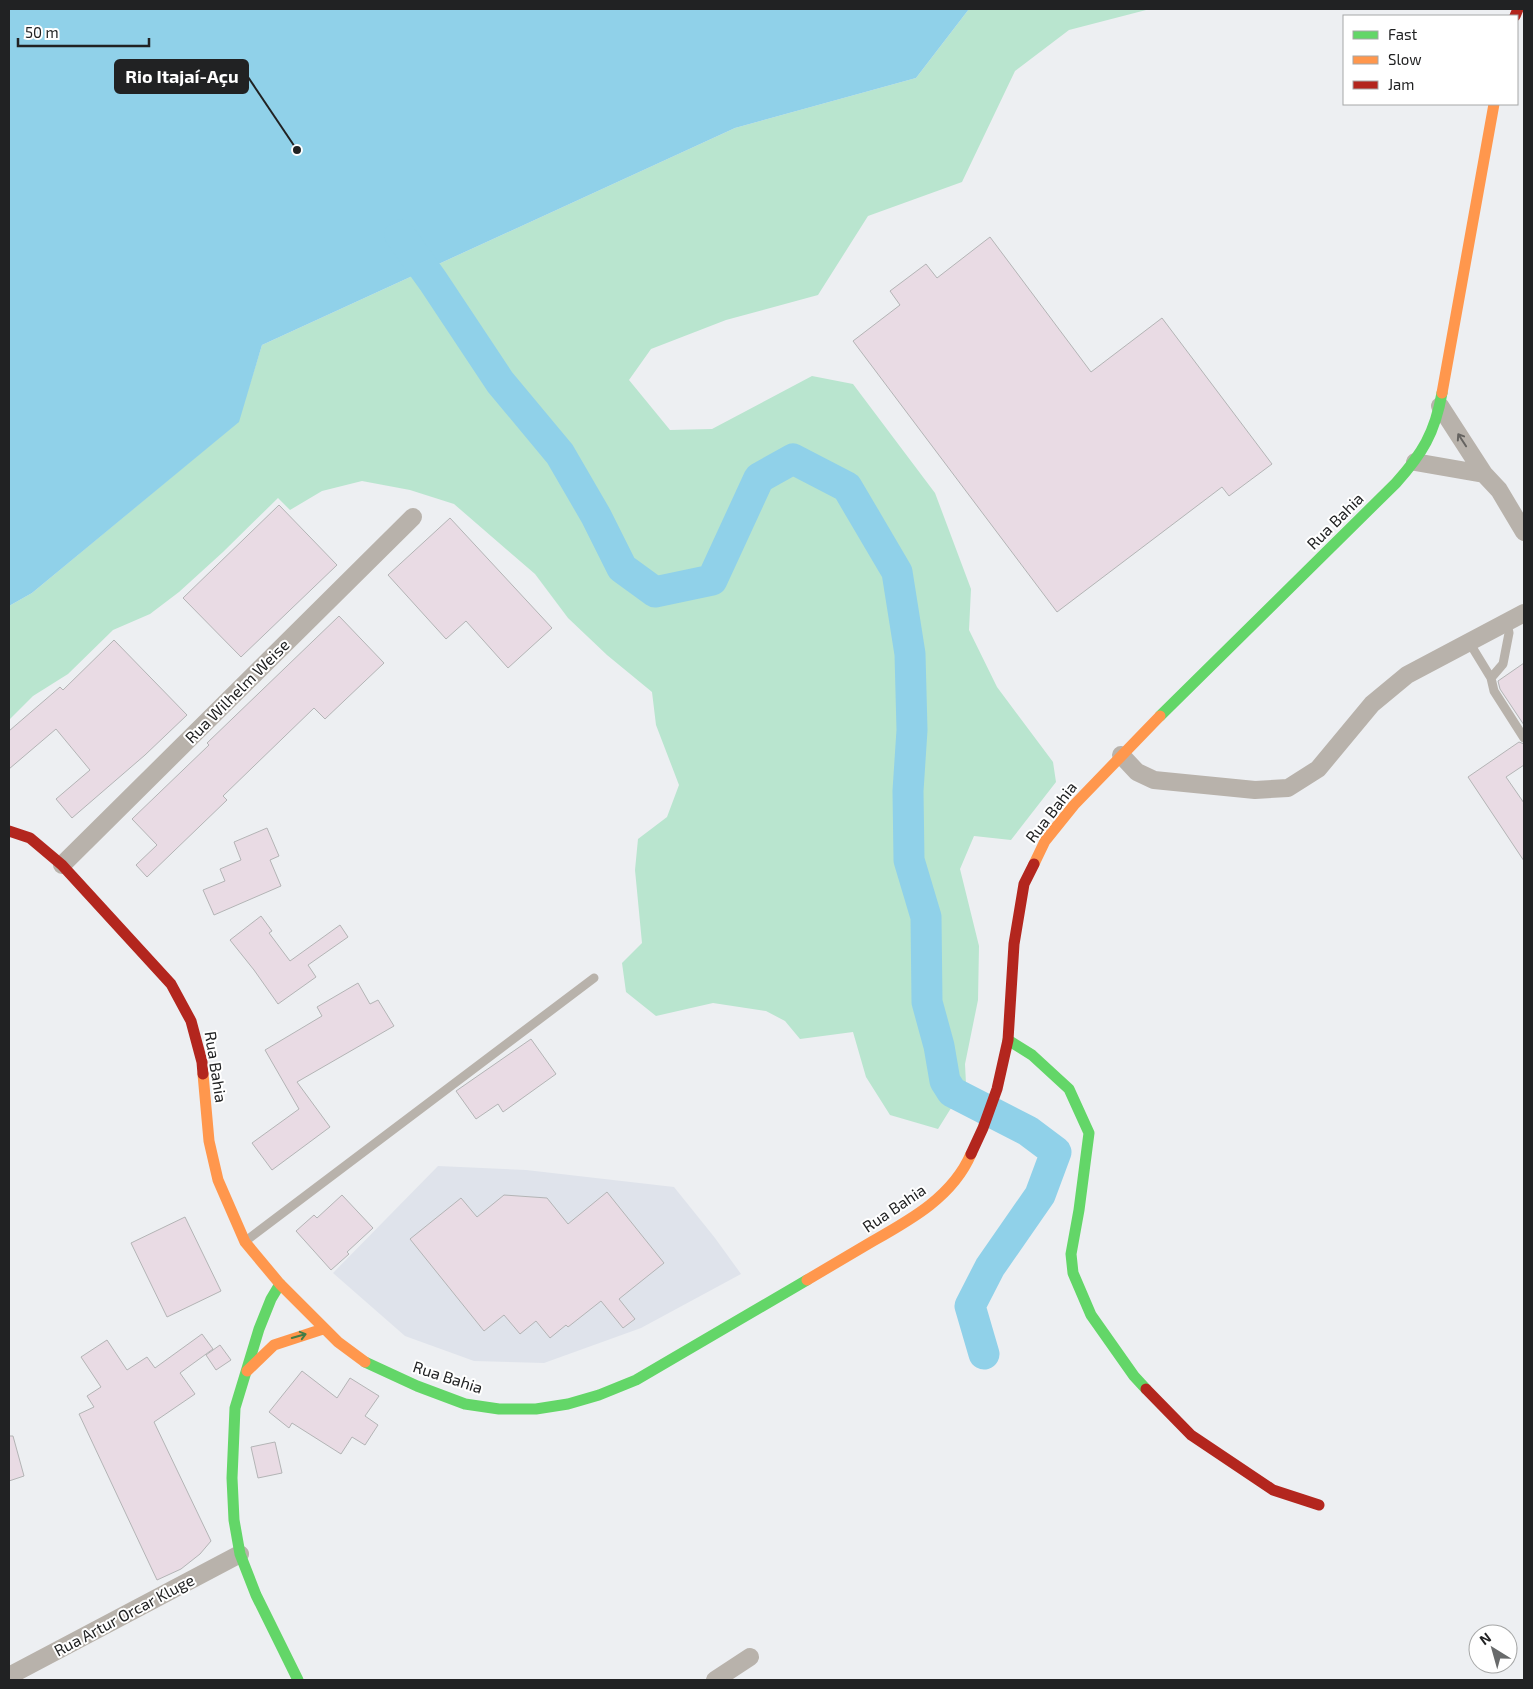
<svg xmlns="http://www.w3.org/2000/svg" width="1533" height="1689" font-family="'Exo 2',sans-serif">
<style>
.built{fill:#dfe3eb}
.green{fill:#b9e5cf}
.water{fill:#90d1e9}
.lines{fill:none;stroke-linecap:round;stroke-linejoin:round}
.river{stroke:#90d1e9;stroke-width:31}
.building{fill:#e9dbe4;stroke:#b3b4b5}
.lane{stroke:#b8b2ab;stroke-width:9}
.street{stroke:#b8b2ab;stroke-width:18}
.fast{stroke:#63d668;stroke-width:11}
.slow{stroke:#ff974d;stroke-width:11}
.jam{stroke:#b3261e;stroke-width:11}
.oneway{stroke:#656360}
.oneway2{stroke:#427c46}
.labels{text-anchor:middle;stroke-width:4;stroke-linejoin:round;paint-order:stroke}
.street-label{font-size:16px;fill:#212223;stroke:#fff}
.leader{fill:none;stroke:#212223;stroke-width:2}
.callout-dot{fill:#212223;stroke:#fff;stroke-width:2}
.callout{fill:#212223;stroke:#212223;stroke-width:2}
.callout-label{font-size:18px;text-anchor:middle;font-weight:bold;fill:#fff}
</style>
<rect width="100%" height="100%" fill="#edeff2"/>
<path class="built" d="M438,1166L526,1170L674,1187L715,1238L741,1274L641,1328L544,1363L474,1361L405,1336L333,1273Z"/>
<path class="green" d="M969,9H1150L1069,30L1015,71L962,182L868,216L818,295L726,320L651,349L629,380L670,430L712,429L812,376L853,384L935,493L971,589L969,630L997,687L1053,762L1056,782L1011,840L974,836L960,869L979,946L978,1000L965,1064L966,1084L938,1129L890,1115L866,1077L853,1032L800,1039L785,1021L766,1011L713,1003L656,1016L626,992L622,963L642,943L635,870L638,839L667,817L679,785L656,725L652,692L607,655L568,618L535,574L454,504L410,490L362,481L322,491L290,510L278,498L223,552L179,592L150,614L113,630L68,674L33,696L9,720V606L32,593L238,422L262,345L735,128L916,78Z"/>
<path class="water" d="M9,9H969L916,78L735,128L262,345L239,422L32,593L9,606Z"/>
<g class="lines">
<path class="river" d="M400,235L433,281L500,382L560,454L596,516L622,568L655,592L712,580L759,478L793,459L847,487L897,572L910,654L912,730L908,791L909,860L926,917L927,1002L939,1046L945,1081L952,1092L1028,1131L1056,1152L1040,1195L990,1267L970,1306L984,1354"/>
</g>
<path class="building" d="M990,237L1091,372L1162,318L1272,464L1229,496L1222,487L1057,612L853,341L900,305L890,291L926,264L937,278Z
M279,505L337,565L241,657L183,598Z
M450,518L552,628L508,668L466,621L446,639L388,575Z
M339,616L384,663L325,719L314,708L223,796L227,800L147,877L136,865L157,845L132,819L209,745L207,743Z
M114,640L187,715L145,755L72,818L56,799L90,770L56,729L9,769V731L60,687L63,690Z
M1524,663V725L1500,689L1498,681Z
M1519,742L1524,744V765L1506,777L1524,803V861L1468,777Z
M267,828L279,856L270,860L281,886L214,915L203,890L225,881L220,869L241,860L234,842Z
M261,916L272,931L269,933L290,961L340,925L348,937L308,965L316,977L278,1004L254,970L230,940Z
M358,983L370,1004L378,1000L394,1026L297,1082L330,1127L272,1170L252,1143L299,1109L265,1050L322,1016L317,1007Z
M531,1039L556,1074L503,1112L498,1104L476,1119L456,1091Z
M607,1192L664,1263L619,1299L635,1319L623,1328L601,1301L568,1327L566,1325L550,1338L536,1321L520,1334L504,1315L484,1331L410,1239L461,1198L477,1217L504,1195L547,1198L568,1224Z
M342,1195L373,1228L347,1252L349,1254L331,1270L296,1231L314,1215L317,1218Z
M185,1217L221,1291L167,1317L131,1243Z
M202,1334L213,1349L180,1373L195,1394L154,1422L211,1541L200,1554L181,1569L157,1580L79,1414L94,1407L87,1396L101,1387L81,1357L107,1340L127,1370L147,1357L155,1368Z
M220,1345L231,1360L216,1370L206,1355Z
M302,1371L337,1398L350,1378L379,1396L365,1416L378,1425L365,1445L352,1437L341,1454L292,1423L289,1428L269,1412Z
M9,1436H13L24,1476L9,1481Z
M275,1442L282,1473L258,1478L251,1447Z"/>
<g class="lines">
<path class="lane" d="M1507,623L1509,633L1503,664L1491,678L1494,691L1524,738
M1469,642L1491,678
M247,1240L594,978"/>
<path class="street" d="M1440,406L1484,474L1499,490L1524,532
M1415,462L1484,474
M1121,755L1137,772L1154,780L1255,790L1288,788L1318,769L1372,704L1407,675L1524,613
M62,865L413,517
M9,1676L240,1554
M715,1680L750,1657"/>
<path class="fast" d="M1160,716L1396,483C1422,454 1435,433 1442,393
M1008,1040L1032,1055L1069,1089L1089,1133L1079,1210L1071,1254L1073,1273L1091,1315L1134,1376L1146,1389
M280,1284L271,1299L259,1329L235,1408L232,1478L234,1520L240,1554L256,1595L298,1680
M365,1362L417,1386L465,1404L499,1409H536L568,1404L599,1395L636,1380L807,1280"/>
<path class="slow" d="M1442,393L1494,104
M1034,864L1045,841L1074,805L1160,716
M203,1074L209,1141L218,1180L245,1242L280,1284L338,1342L365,1362
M807,1280C829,1267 851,1254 873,1241C912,1219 953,1196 971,1154
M247,1371L274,1345L323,1329"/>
<path class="jam" d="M1515,16L1518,9
M9,831L30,838L62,865L171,984L191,1021L202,1062L203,1074
M971,1154L983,1128L997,1089L1008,1040L1014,944L1024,884L1034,864
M1146,1389L1191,1435L1273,1490L1319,1505"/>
</g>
<defs><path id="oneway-shaft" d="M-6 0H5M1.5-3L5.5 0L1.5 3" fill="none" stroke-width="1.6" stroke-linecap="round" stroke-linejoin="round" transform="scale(1.25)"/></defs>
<use class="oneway" href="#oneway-shaft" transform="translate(1462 440) rotate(-123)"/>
<use class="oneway2" href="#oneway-shaft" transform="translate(299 1336) rotate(-16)"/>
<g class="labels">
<g class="street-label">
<text transform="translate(1335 521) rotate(-45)" y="6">Rua Bahia</text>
<text transform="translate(237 691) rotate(-45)" y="6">Rua Wilhelm Weise</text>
<text transform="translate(1051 812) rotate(-52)" y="6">Rua Bahia</text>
<text transform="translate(216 1067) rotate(81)" y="6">Rua Bahia</text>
<text transform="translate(894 1208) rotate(-34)" y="6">Rua Bahia</text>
<text transform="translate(448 1377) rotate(18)" y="6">Rua Bahia</text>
<text transform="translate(124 1615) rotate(-28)" y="6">Rua Artur Orcar Kluge</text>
</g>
</g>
<path class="leader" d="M297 150L248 77"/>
<circle class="callout-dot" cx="297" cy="150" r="5"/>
<rect class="callout" x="115" y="60" width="133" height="33" rx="5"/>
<g class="callout-label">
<text x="182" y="83">Rio Itajaí-Açu</text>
</g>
<rect width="1533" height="1689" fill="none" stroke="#212223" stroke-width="20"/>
<rect x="1343" y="15" width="175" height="90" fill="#ffffff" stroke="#a6a7a7"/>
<rect x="1353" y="31" width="25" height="8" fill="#63d668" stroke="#a6a7a7"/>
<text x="1388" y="40" font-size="15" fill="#212223">Fast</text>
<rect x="1353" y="56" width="25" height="8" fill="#ff974d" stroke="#a6a7a7"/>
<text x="1388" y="65" font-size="15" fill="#212223">Slow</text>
<rect x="1353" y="81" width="25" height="8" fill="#b3261e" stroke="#a6a7a7"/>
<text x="1388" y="90" font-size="15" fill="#212223">Jam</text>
<g transform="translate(1493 1649) rotate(323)"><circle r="24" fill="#ffffff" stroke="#a6a7a7"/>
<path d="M0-4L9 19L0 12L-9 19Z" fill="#686a6b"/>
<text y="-8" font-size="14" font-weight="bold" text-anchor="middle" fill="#212223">N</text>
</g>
<path d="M18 38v8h131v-8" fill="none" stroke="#212223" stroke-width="2.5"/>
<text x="25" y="38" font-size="15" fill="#212223" stroke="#ffffff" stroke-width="4" paint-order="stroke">50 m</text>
</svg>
